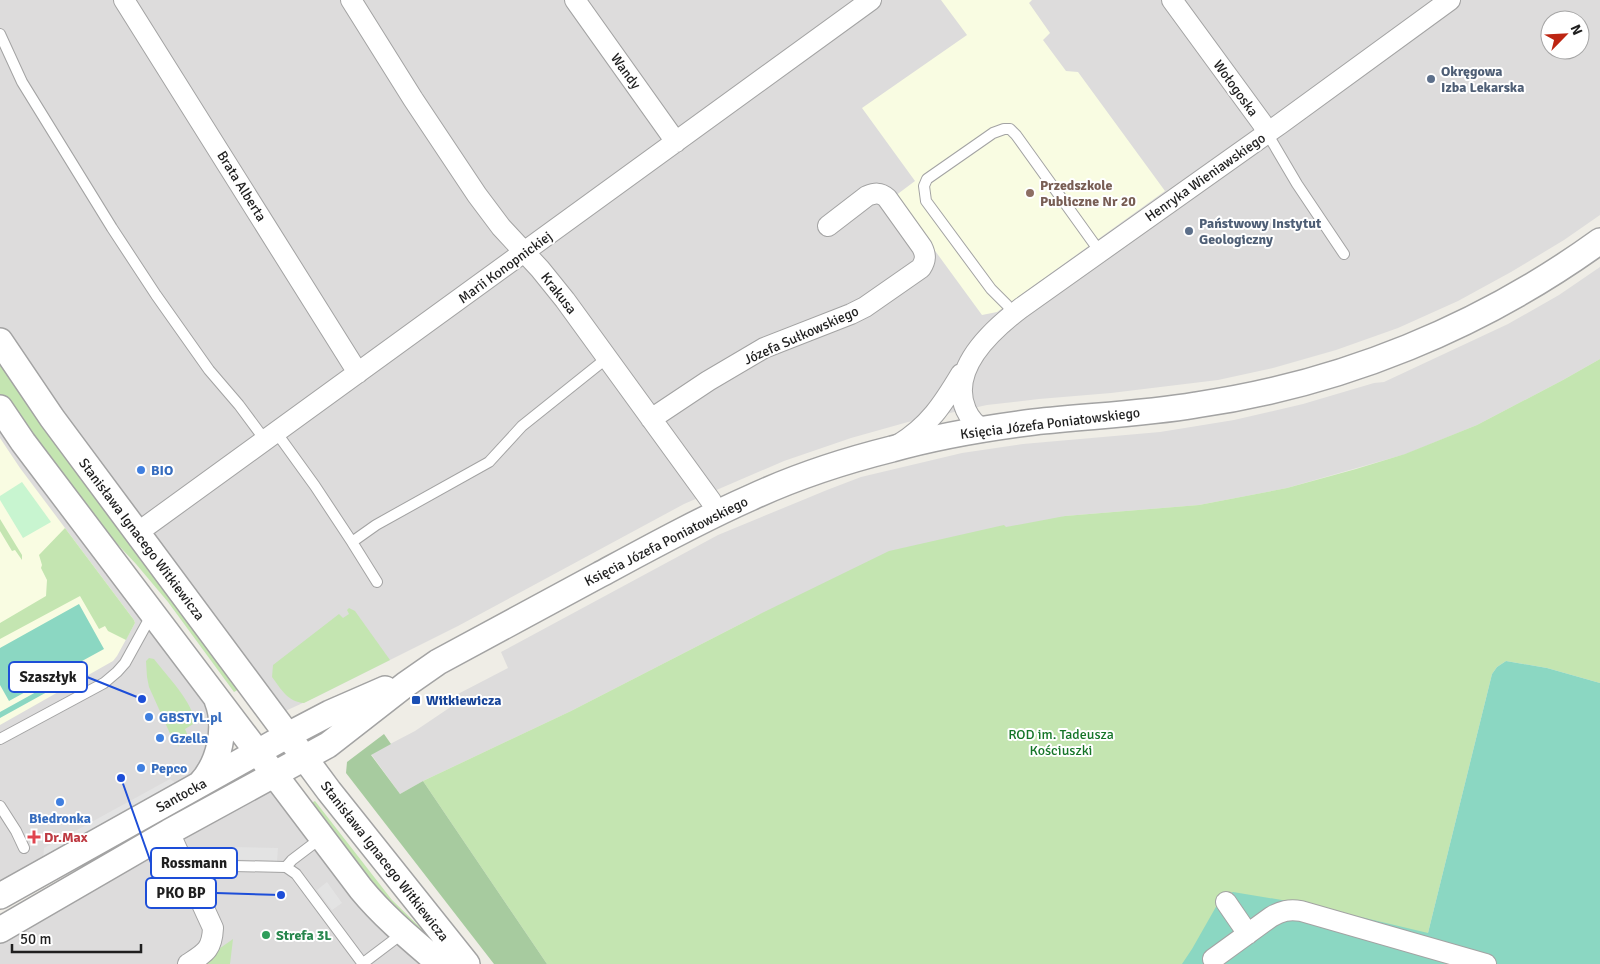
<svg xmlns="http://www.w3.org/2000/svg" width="1600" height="964" font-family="Signika,sans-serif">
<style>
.residential{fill:#dddcdc;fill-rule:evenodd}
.education{fill:#f9fce2}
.grass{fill:#c4e5b1}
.forest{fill:#a7cb9f}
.park{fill:#c8f5d0}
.pitch{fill:#8bd7c2}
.parking{fill:#e3e3e3}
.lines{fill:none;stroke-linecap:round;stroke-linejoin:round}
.service-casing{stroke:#a3a3a3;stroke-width:12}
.minor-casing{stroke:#a3a3a3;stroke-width:22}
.tertiary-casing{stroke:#a3a3a3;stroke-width:28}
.service{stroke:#fff;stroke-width:10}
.minor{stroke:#fff;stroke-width:20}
.tertiary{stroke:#fff;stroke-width:25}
.service-dot{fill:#5c6f8a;stroke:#fff;stroke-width:2}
.education-dot{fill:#8d6e63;stroke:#fff;stroke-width:2}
.shop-dot{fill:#3f7fe0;stroke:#fff;stroke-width:2}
.transit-dot{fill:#1a4fb4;stroke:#fff;stroke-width:2}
.health-dot{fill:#e0444e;stroke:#fff;stroke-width:2}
.leisure-dot{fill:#2e9e5b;stroke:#fff;stroke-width:2}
.labels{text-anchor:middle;stroke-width:4;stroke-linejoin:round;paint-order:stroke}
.street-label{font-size:14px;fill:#1f1f1f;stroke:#fff}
.service-label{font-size:14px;font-weight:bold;fill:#4e5e75;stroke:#fff;text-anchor:start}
.education-label{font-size:14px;font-weight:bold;fill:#785e54;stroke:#fff;text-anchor:start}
.shop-label{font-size:14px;font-weight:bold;fill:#366cbe;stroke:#fff;text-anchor:start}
.transit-label{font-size:14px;font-weight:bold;fill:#164399;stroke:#fff;text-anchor:start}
.park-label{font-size:14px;fill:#157528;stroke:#fff}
.health-label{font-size:14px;font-weight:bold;fill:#be3a42;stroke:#fff;text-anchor:start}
.leisure-label{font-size:14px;font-weight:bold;fill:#27864d;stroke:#fff;text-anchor:start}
.leader{fill:none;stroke:#1d4ed8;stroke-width:2}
.callout-dot{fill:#1d4ed8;stroke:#fff;stroke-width:2}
.callout{fill:#fff;stroke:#1d4ed8;stroke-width:2}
.callout-label{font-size:15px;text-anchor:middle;font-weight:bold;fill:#1f1f1f}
</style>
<rect width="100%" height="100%" fill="#efede6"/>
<path class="residential" d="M0,0H1600V215L1564,240L1511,272L1458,301L1398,328L1336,350L1273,368L1218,380L1111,393L1039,399L987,405L908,422L851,438L784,461L684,504L458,626L318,696L281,713L0,331ZM1550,20H1580V50H1550Z
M1600,267V359L1563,380L1477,425L1406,454L1287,488L1199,505L1065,516L758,615L571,711L423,781L400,794L371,754L415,731L458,702L456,695L508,668L501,652L718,535L827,490L861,477L962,453L1023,444L1160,432L1234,420L1303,404L1374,383L1384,382L1508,324L1559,295Z
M0,415L208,698L218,723L202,777L0,891Z
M274,782L435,964H0V934Z"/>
<path class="education" d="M941,0H1032L1029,3L1050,33L1043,40L1066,71L1078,72L1165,191L997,312L982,315L895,196L915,181L862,108L967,35Z
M0,438L20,468L134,620L135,623L117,656L113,661L0,725Z"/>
<path class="grass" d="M0,355L243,687L234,692L168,602L136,564L92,517L39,450L0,394Z
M1600,359V683L1547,668L1506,661L1497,667L1492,674L1428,933L1217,964H547L423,781L571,711L758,615L889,551L1004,525L1006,527L1065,516L1199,505L1287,488L1356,469L1405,454L1477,425L1563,380Z
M0,519L22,555V560L15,550L12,551L0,531Z
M65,528L134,620L135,623L126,640L108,631L105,626L99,629L80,596L0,639V623L46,596L47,580L41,568L42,565L39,555Z
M349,608L355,611L390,660L304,703C288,702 281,689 272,677L273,665L339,614L343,618L349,614L347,610Z
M149,658L154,659C167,676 193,702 195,723L185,729L190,741L188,742L185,734L176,738L179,747L172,738L149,687L147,677L146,661Z
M315,801L392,900L437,944L407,930L309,804Z
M233,939L230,964H204L216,951Z"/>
<path class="forest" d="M384,734L391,744L371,755L400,794L423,781L547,964H494L346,773L347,762Z"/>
<path class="park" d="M22,482L51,522L23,538L0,500V496Z"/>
<path class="pitch" d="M79,604L104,649L9,701L0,685V648Z
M1506,661L1547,668L1600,683V964H1182L1192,949L1221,898L1233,892L1306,904L1428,933L1492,674L1497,667Z
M83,666L85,671L0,718V712Z"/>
<path class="parking" d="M170,779L179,785L43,861L44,848Z
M230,847L278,848L277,861L229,859Z
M327,882L342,903L332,910L317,890Z"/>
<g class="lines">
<g class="service-casing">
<path id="service" d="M0,34L22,82L112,228L156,295L209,370L239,405L265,440
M1267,133L1297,184L1344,254
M1013,314L1007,305L991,289L926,201L924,186L927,179L993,133L1004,129H1010L1016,135L1100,252
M276,432L315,486L352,542L376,525L489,462L522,426L607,358
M352,542L377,582
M0,739L104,683L117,672L125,663L152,614
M0,806L16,831L24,848
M185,865L286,867L296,874L363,964
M286,867L292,860L321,838
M362,964L403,933"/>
</g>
<g class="minor-casing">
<path id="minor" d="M124,0L358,373
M351,0L413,99L477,195L501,227L540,269L565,300L711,501L717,513
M575,0L676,142
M1172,0L1262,123L1267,133
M651,419L708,381L764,348L851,314L865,307L921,268C926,260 926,255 922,247L887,198C880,192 875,193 867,196L828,226
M984,430C975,425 970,419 966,410C948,369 992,330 1021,308L1280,124L1450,0
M898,445C929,426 943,404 961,374
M137,533L871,0
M169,832L213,928C212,950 205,953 188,964
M1226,902L1248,934
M1213,959L1271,917C1281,911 1289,909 1301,911L1486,964"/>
</g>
<g class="tertiary-casing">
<path id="tertiary" d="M0,341L52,418L329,791L467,964
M0,408L23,442L361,889C384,917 412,940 440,964
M200,784C219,764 228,727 217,700
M0,896L288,735L330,713L385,689
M0,930L169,832L328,745L405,685L438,662C492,633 545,604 599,575C649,548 698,521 750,498C795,477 844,461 892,449C938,436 986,428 1034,422C1088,416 1143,414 1196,405C1342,384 1481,327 1600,241"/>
</g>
<use href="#service" class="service"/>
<use href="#minor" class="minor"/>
<use href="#tertiary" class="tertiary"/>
</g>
<g class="service-dot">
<circle cx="1431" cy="79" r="5"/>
<circle cx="1189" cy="231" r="5"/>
</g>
<circle class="education-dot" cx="1030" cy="193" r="5"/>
<g class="shop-dot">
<circle cx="141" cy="470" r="5"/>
<circle cx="149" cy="717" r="5"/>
<circle cx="160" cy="738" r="5"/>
<circle cx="141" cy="768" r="5"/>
<circle cx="60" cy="802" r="5"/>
</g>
<rect class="transit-dot" x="411" y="695" width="10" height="10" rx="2.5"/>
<path class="health-dot" d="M31.5 829.5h5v5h5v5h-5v5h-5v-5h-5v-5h5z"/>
<circle class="leisure-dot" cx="266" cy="935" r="5"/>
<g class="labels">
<g class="street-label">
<text transform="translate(626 71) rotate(54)" y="5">Wandy</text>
<text transform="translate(1236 88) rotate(54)" y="5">Wołogoska</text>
<text transform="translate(1205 177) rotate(-35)" y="5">Henryka Wieniawskiego</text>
<text transform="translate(242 186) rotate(58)" y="5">Brata Alberta</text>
<text transform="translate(505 267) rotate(-36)" y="5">Marii Konopnickiej</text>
<text transform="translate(559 293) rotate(52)" y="5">Krakusa</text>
<text transform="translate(801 335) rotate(-24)" y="5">Józefa Sułkowskiego</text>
<text transform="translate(1050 423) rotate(-7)" y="5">Księcia Józefa Poniatowskiego</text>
<text transform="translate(142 539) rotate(53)" y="5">Stanisława Ignacego Witkiewicza</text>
<text transform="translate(666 541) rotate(-27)" y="5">Księcia Józefa Poniatowskiego</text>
<text transform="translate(181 795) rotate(-29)" y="5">Santocka</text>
<text transform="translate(385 861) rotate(52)" y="5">Stanisława Ignacego Witkiewicza</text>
</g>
<g class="service-label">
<text x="1441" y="76">Okręgowa<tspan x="1441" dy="16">Izba Lekarska</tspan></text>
<text x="1199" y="228">Państwowy Instytut<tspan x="1199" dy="16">Geologiczny</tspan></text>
</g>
<g class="education-label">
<text x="1040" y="190">Przedszkole<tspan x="1040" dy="16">Publiczne Nr 20</tspan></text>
</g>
<g class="shop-label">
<text x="151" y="475">BIO</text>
<text x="159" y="722">GBSTYL.pl</text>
<text x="170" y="743">Gzella</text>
<text x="151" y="773">Pepco</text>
<text x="60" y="823" text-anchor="middle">Biedronka</text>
</g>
<g class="transit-label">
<text x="426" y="705">Witkiewicza</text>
</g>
<g class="park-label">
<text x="1061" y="739">ROD im. Tadeusza<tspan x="1061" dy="16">Kościuszki</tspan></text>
</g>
<g class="health-label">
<text x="44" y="842">Dr.Max</text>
</g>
<g class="leisure-label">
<text x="276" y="940">Strefa 3L</text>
</g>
</g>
<path class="leader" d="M142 699L87 677M121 778L151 863M281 895L216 893"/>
<g class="callout-dot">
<circle cx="142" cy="699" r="5"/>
<circle cx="121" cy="778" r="5"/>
<circle cx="281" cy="895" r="5"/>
</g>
<g class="callout">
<rect x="9" y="662" width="78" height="30" rx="5"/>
<rect x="151" y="848" width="86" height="30" rx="5"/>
<rect x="146" y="878" width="70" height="30" rx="5"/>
</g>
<g class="callout-label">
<text x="48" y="682">Szaszłyk</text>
<text x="194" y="868">Rossmann</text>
<text x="181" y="898">PKO BP</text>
</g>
<g transform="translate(1565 35) rotate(66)"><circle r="24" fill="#ffffff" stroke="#a5a5a5"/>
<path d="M0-4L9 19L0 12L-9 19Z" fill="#bd2512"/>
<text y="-8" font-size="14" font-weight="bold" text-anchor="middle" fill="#1f1f1f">N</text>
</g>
<path d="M12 944v8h129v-8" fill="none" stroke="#1f1f1f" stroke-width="2.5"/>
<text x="20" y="944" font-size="15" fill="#1f1f1f" stroke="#ffffff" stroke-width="4" paint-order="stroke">50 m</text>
</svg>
